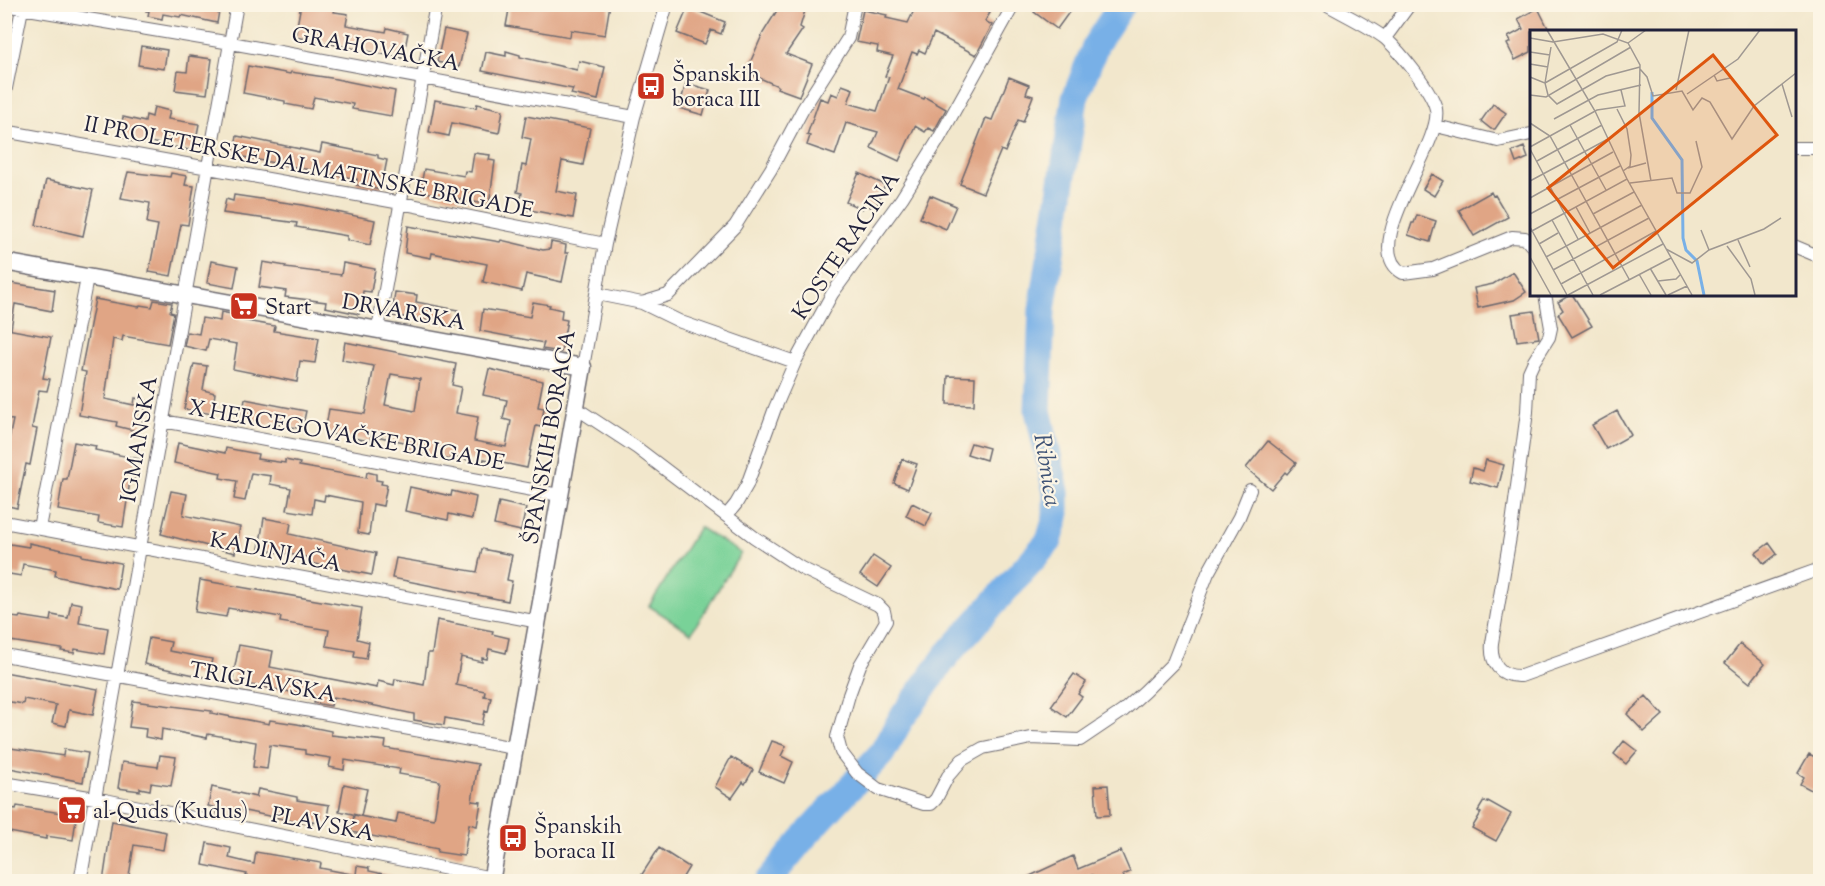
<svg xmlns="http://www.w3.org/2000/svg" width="1825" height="886" font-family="'Sorts Mill Goudy',serif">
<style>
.green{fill:#79d298;stroke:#4e7a6a;stroke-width:1.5}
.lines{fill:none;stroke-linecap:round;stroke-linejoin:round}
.river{stroke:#78b0e7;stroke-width:27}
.building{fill:#e0a585;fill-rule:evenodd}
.minor-casing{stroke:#6b676e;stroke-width:14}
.secondary-casing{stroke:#6b676e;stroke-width:19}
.minor{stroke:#fff;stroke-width:12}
.secondary{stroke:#fff;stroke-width:16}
.labels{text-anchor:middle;stroke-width:4.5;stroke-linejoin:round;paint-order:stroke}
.street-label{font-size:22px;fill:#22223b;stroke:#fcf5e5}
.poi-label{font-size:22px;fill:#22223b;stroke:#fcf5e5;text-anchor:start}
.water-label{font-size:24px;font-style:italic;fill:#405477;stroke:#fcf5e5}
.inset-river{fill:none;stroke:#78b0e7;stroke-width:3}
.inset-road{fill:none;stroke:#9f9892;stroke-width:1.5}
.view{fill:#de560e;fill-opacity:0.15;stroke:#de560e;stroke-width:3}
.inset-edge{fill:none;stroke:#22223b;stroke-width:3}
</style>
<rect width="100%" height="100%" fill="#fcf5e5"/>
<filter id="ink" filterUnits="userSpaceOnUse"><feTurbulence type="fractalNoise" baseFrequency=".0167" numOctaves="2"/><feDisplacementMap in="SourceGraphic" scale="12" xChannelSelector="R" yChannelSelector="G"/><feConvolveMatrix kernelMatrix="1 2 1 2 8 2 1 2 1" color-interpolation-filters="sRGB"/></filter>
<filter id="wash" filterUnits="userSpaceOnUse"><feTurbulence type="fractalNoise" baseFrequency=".008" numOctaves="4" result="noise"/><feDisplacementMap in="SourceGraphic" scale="24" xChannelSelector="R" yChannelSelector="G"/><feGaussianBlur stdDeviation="1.35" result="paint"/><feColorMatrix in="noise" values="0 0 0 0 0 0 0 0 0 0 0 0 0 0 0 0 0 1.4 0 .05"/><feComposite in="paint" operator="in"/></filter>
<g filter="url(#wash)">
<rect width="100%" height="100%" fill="#f2e7cc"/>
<path class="green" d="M699,527L741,553L691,633L649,606Z"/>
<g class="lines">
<path class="river" d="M767,882L805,836L882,753L901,719L947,655L1049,541L1056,517V492L1038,410L1042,310L1075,98L1096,44L1122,4"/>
</g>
<g id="blocks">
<path class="building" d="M146,4H210L209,9L219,11L217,23L181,15L180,17L163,14L162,19L148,16L149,11H146Z
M301,4H336L334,12L348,14L346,25L386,32L387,28L408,33L403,58L295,37Z
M510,4H610L605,35L571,30L570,37L506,26Z
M781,4H807L800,27L803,29L786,54L812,64L799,96L777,88L778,86L746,72L763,33Z
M917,4H974L990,13L985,21L992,25L976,55L934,33L925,53L919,50L917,54L912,52L898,89L924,99L925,97L946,109L934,131L928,128L925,132L915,126L899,161L871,148L878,132L846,123L835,155L807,145L810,136L807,135L820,98L828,101L831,93L838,96L842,85L853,89L848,103L877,111L889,77L885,76L893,56L877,52L878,46L856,42L863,10L887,15L886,18L908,23Z
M1040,4H1075L1057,29L1034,12Z
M688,7L725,22L721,34L711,30L705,44L677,33Z
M1538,8L1550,32H1531V52L1515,60L1507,44L1511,42L1508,37L1523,29L1518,19Z
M444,29L467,34L459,67L437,62Z
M141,46L167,50L164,69L138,65Z
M506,51L520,55V57L577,70L579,61L605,67L598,100L571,94L573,89L482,71L486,52L506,56Z
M189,56L212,59L207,94L175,90L178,71L187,72Z
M248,66L290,74L291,72L331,78L395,91L391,116L352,109L353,104L314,97L311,109L285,104V101L243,93Z
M1009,77L1029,85L1026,94L1033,96L1023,122L1018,120L1005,152L1001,150L983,193L960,184L986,118L992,120Z
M686,83L710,90L703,115L679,108Z
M435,100L476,108L477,104L503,110L499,133L452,123L449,136L429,132Z
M1493,104L1506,113L1495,129H1491L1481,121Z
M154,107L170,111L168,119L199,124L194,151L145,141L144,144L130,141L131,138L119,136L123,117L145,122L146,115L152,117Z
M526,116L590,128L583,165L562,161L556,191L577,195L573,218L519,208L522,193L517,192L522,165L526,166L531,139L522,137Z
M237,136L320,153L322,144L378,155V158L387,160L381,190L356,185L357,179L233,155Z
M1524,147L1528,158L1516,163L1512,152Z
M474,153L490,155L489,160L495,161L489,205L420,191L424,169L464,176L465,171L471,172Z
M128,172L170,177L171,173L187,176L185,185L194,186L188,225L181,224L171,276L149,272L158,225L147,223L150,203L121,198Z
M859,173L885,185L875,209L864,204L862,209L846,202Z
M1432,174L1443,181L1434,196L1423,189Z
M46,180L93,190L83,236L36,225Z
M1491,192L1493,196L1495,195L1508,217L1474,236L1459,210Z
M234,195L303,205L375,220L370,245L347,240V236L296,227L297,223L223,213L226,199L233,201Z
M930,195L956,206L946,229L920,218Z
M1417,215L1436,221L1430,242L1408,235L1412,223H1414Z
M408,226L500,242L501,240L543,250L550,249L551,242L566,245L565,253H568L562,282L526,274L522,291L483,282L487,264L432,253L431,258L405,253Z
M211,261L238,266L234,288L207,283Z
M263,262L286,266L285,268L341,275L343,263L375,269L371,292L363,291L359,314L325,307L326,302L285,297L286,291L259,287Z
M1513,272L1526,292L1514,300L1478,308L1474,288L1493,284Z
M4,282L55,290L52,311L15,304L11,329H7L51,337L43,378L50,379L47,391L39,390L32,428L37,429L30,465L26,464L17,508L4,505V463L13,420L4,419Z
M395,292L417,295L416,302L458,310L455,326L414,318L392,316Z
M1572,294L1592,326L1572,337L1558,314L1563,310L1558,302Z
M95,299L139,307L140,305L152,307L154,300L172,303L170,312L174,313L168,344L123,336L122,341L113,339L105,399L134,405L135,398L147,401L140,432L116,426L117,422L79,415L86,372L81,371Z
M533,302L550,305L549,307L562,310L561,319L567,320L561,352L542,349L544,343L480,331L483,309L530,317Z
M1534,311L1539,338L1517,341L1512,314Z
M221,312L241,316L240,320L275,326L274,331L319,338L315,363L300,361L297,382L233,369L237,344L209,339L206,351L184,346L187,332L199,334L202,318L220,321Z
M345,342L456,364L452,385L461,387L456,413L478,417L474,441L506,447L511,421L503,419L507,400L483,395L489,369L543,381L538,407L544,408L541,427L536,426L527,468L484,459L483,463L450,456V460L407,452L409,443L371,435L370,441L325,433L329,409L365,414L374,366L342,360ZM391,374L420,379L415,411L385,405Z
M194,364L207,366L203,390L215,393L212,414L184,409Z
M948,376L975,377L974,405L947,404Z
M245,399L306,411L302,429L269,423V427L250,424L251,420L242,419Z
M1617,411L1631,435L1606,449L1592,425Z
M1268,441L1296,463L1287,474L1285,472L1271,489L1246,468Z
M74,442L96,446L95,450L139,459L134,482L130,481L123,527L98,523L99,517L58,510L63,479H67Z
M178,443L225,453L226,448L258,454L257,459L285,463V460L300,463L299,466L366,478L367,472L376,474V480L382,481L381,484L387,485L383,506L373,504L369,535L358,533L361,502L325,495L324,501L314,499L312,514L287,510L291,488L270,484L271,476L251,473L245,501L234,499L237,481L220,478L221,473L174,463Z
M971,443L989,448L986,460L967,454Z
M902,459L917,464L908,489L894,483Z
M1486,460L1504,465L1498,488L1470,481L1473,468L1483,471Z
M410,487L451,496L452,491L476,497L472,519L449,514L448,520L405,511Z
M171,491L187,494L183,515L240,527L235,553L161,534Z
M499,502L526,508L521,531L494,525Z
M912,503L932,513L926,526L906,516Z
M264,518L291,523L289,534L376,553L372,575L304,562L306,557L259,549Z
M4,543L29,547V543L82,554V556L121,563L117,589L55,576L56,570L23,564L21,576L4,573Z
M1769,543L1777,554L1764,564L1756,553Z
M482,549L512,555L507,580L512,581L508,601L392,578L396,558L477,572Z
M873,556L891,568L878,587L860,575Z
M200,580L362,608L357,639L369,642L366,659L354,657L355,651L326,646L329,630L280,622L281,617L228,608L226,617L195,612Z
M71,602L82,604L79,623L108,628L104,654L75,649L74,653L61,651L62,649L4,640V616L19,618L20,616L51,621L52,615L68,618Z
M437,620L493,631L492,634L509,638L506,653L489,649L487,659L482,658V662L461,657L456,685L485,691L484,696L491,697L488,712L485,711L482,725L445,718L444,725L414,720V714L333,697L331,706L314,703L315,696L232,682L239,645L273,651L270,667L377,688L378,681L394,685L395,679L424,685L428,653H432Z
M149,638L171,642L169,651L212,659L208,678L144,664Z
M1740,644L1765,664L1750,683L1725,663Z
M4,672L98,689L93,715L69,710L66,726L52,723L56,705L24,699L23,704L4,701Z
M1074,674L1086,682L1078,694L1082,697L1067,717L1051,706Z
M1646,696L1663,715L1644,732L1627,714Z
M133,701L212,711L211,713L269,724L270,720L297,724L331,731V735L386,741L385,748L478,764L472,801L481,802L477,826L469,824L464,856L437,852L438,849L351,832L354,815L396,823L398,813L434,819L440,781L399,774L400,769L345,760L344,770L329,767L331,758L305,754V750L270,745L267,769L253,767L256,742L208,734L207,738L162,729L161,740L145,737L146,729L129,727Z
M772,741L786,746L781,756L793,762L784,783L759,772Z
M1624,741L1637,751L1626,764L1614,754Z
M4,747L63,756L64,749L88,753L83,782L4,767Z
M1809,754L1821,760V783L1815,792L1800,784L1804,777L1798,773Z
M160,755L176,757L171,786L151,783L150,790L140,788V791L118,788L122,762L158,767Z
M731,757L753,770L745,784L743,782L732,798L715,787Z
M344,784L367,789L361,816L339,811Z
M1108,785L1110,815L1097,816L1095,786Z
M212,787L256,797L258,789L297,797V800L329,805L326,824L312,821V825L235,809L234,817L216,813L218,808L208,806Z
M1484,801L1487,803L1488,801L1511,814L1496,841L1472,828L1481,813L1478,811Z
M62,802L78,805L73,840L46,836V839L4,831V807L16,809L17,806L61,813Z
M112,821L166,832L163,850L134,845L128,882H103Z
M207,843L231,848L229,858L254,864L256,852L321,863L320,868L356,875L357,866L369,868V871L393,876V882H287L275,879L272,882L246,876L247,874L203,865Z
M659,848L689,867L680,882H637Z
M1121,851L1130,872L1123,875L1126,882H1094L1092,875L1083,879L1084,882H1017L1073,856L1078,869Z"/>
</g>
</g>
<g filter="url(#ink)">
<use href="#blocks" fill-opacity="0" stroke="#6b676e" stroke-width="1.5"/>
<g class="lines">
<g class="minor-casing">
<path id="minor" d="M1326,4C1343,14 1371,27 1386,39C1400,52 1432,90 1436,109C1443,145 1356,248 1403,273L1433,269L1512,237L1525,238L1531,245
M4,5L231,43L634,117
M1385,38L1410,4
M4,98L23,4
M1436,126L1498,141L1531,134
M4,131L401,203L605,244
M1794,148H1820
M1794,246L1813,254
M597,294L642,303L668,295L735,226L771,169L803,109L848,38L855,4
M1545,294L1551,328L1549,337L1534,361L1529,372L1527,412L1511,531L1492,643C1490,663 1500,677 1521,676L1820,569
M642,303L681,322L795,362
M378,329L436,4
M583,367L605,244L634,117L667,4
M576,408L637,448L754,537L801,568L878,605L884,611L886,621L860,665L849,695L837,737L841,752L857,773L878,789L924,804H931L936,799L948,776L962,760L983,748L1031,738L1080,740L1123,711L1145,691L1173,663L1208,573L1239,517L1250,490
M163,421L559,495
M727,515L736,504L747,485L775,408L795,362L832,294L902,198L937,142L1014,4
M4,522L539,622
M39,528L87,278
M4,655L514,748
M4,783L95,798L492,878
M80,882C133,589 185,297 237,4"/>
</g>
<g class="secondary-casing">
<path id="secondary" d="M4,262L583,367L491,882"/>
</g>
<use href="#minor" class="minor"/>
<use href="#secondary" class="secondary"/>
</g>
</g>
<defs>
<g id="bus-square" transform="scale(1.5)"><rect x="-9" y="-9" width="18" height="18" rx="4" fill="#c8321e" stroke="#fcf5e5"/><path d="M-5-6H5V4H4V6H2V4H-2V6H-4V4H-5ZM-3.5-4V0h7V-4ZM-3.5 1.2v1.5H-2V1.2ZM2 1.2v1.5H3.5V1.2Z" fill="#fff"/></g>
<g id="supermarket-square" transform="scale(1.5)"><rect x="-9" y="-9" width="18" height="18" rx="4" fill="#c8321e" stroke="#fcf5e5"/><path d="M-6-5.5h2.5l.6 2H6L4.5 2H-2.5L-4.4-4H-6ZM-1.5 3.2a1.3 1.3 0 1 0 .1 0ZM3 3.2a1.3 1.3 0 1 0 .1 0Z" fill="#fff"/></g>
</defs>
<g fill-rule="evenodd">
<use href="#bus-square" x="651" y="86"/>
<use href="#supermarket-square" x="244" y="306"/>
<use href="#supermarket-square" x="72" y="810"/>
<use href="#bus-square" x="513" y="838"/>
</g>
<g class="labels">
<g class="street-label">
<text transform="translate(376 48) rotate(10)" y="8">GRAHOVAČKA</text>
<text transform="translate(309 166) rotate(11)" y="8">II PROLETERSKE DALMATINSKE BRIGADE</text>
<text transform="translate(845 245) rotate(-56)" y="8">KOSTE RACINA</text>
<text transform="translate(404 311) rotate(10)" y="8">DRVARSKA</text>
<text transform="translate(347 434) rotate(10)" y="8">X HERCEGOVAČKE BRIGADE</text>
<text transform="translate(548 437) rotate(-80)" y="8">ŠPANSKIH BORACA</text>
<text transform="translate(138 439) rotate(-80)" y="8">IGMANSKA</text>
<text transform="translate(276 551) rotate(11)" y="8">KADINJAČA</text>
<text transform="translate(263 681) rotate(10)" y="8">TRIGLAVSKA</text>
<text transform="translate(323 823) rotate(11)" y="8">PLAVSKA</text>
</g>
<g class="poi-label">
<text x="672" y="81">Španskih<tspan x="672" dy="25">boraca III</tspan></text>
<text x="265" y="314">Start</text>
<text x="93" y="818">al-Quds (Kudus)</text>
<text x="534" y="833">Španskih<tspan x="534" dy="25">boraca II</tspan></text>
</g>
<g class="water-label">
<text transform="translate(1048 470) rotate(81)" y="8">Ribnica</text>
</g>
</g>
<g transform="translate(1530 30)">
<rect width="266" height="266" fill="#f2e7cc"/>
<path class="inset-river" d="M122,62V88L152,130L153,208L156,220L167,231L174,265"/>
<path class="inset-road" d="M17,0L65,81L97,149M0,8L23,12L73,4L98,13L110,35L109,83L121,151M98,13L116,0M0,22L20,25M0,34L18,37M110,39L117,47L123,66L152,61L163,80L172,68L180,72L202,109L224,76L266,43M184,45L187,51L200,48M0,47L15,53L18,65L27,74L76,46L110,37M15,53L87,12L92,0M15,53L21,17M252,54L262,87M146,60L159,0M157,64L208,29L230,0M0,65L16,67L101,17M87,79L97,99L101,125L100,136L93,141M24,89L68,65L111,55M0,93L20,106L99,249M40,95L76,160M0,117L67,80L95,76L91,60M0,119L48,209M7,131L72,95M98,138L116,133M0,151L78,109M100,153L142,148L147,163H160L172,137L166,111M0,168L83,122M46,177L60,203M0,184L90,136M63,184L104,162M22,190L63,265M0,197L37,265M171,200L179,220M0,202L97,149L162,265M208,210L220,237M9,214L28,203M197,216L221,249L225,265M136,219L162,233L179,220L234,199L251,188M0,227L21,265M16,227L112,175M120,238L136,265M23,240L119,188M109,244L121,265M128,251L146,249L150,245M31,254L126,201M38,265L133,214M70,265L141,228M138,265L157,256"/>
<path class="view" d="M183,25L247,105L83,238L18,158Z"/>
<rect width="266" height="266" class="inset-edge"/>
</g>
<rect width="1825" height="886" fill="none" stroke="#fcf5e5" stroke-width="24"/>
</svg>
